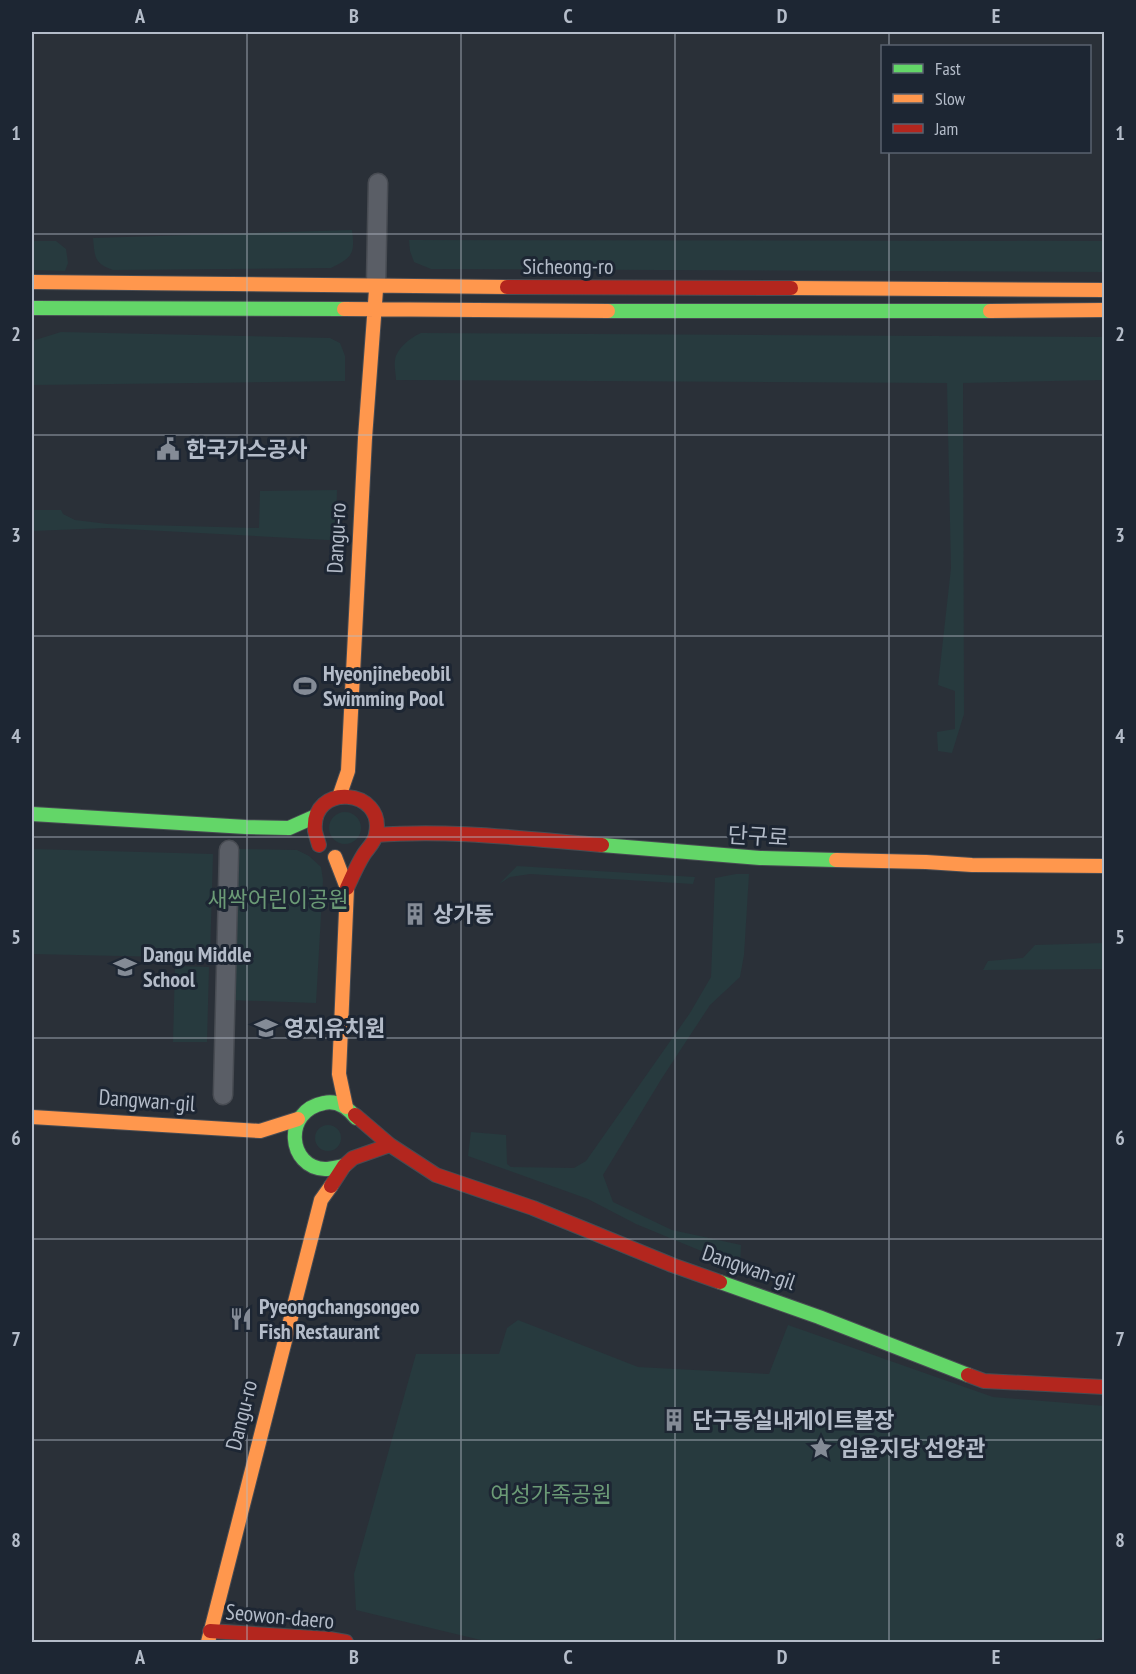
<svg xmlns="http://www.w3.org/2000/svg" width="1136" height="1674" font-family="'PT Sans Narrow','Noto Sans KR',sans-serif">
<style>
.green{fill:#273a3e}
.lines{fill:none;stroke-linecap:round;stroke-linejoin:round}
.street-casing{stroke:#484c53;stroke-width:21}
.fast-casing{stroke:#484c53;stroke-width:16}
.slow-casing{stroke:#484c53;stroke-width:16}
.jam-casing{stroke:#484c53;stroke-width:16}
.street{stroke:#5a5e66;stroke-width:18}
.fast{stroke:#63d668;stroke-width:14}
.slow{stroke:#ff974d;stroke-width:14}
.jam{stroke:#b3261e;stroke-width:14}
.grid{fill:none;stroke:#b4bcc9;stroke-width:1.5;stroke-opacity:0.55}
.labels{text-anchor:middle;stroke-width:6;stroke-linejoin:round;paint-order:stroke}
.street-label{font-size:22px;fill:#b4bcc9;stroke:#1d2633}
.poi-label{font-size:22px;font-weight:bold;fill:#b4bcc9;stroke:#1d2633;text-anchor:start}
.park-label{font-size:22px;fill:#6b9a76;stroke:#1d2633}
.neatline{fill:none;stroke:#b4bcc9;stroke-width:2}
.grid-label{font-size:20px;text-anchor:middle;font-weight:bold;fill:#b4bcc9}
</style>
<rect width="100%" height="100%" fill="#2a3038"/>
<path class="green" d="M352,230C355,254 353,257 331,268L113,270C93,263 95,256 93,238Z
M409,240L1104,241V272L431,269L414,262L410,251Z
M32,241H56L66,249L68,263L65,271L32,270Z
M61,332L330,338L340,343L345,356V381L32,385V341Z
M421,333L1104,337V380L963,383L964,714L952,753L938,751L937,732L955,729V691L938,685L951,568L947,383L396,380C396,374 394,367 395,360C397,348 410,338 421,333Z
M337,490L336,529L345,527L343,539L328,540L107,528L32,531V510H61L63,514L75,520L108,524L259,528L260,491Z
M329 828a16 16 0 1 1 32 0a16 16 0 1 1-32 0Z
M32,849L213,854L210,958L32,954Z
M235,849L297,850L309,856L321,867L323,880L316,1003L231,1000Z
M517,866L695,877L693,884L530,874L510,877L499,884Z
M736,874H749L744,955L740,977L710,1005L662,1078L603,1175L613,1202L672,1230L741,1245L740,1267L636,1224L588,1199L468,1156L471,1132L506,1135L507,1164L511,1167L574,1168L586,1161L690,1013L711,977L715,878Z
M1104,943V969L983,970L988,961L1023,958L1035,945Z
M175,966L209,967L207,1042H173Z
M315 1138a13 13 0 1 1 26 0a13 13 0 1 1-26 0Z
M518,1320L638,1367L769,1374L788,1325L993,1397L1104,1406V1637L1088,1642H489L356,1610L354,1574L416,1354H499L507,1328Z"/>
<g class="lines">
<g class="street-casing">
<path id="street" d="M376,286L378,183
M223,1095L229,850"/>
</g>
<g class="fast-casing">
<path id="fast" d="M32,308L344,309
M608,311H990
M32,814L246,827L289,828L316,816
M602,845L760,858L836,860
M344,1166C338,1167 331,1169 325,1169C288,1168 282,1111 324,1103C337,1100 348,1108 356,1118
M720,1282L819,1317L968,1375"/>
</g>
<g class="slow-casing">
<path id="slow" d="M32,282L507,287
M791,288L1104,290
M344,309L608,311
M990,311L1104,310
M339,797L348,771L365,438L376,290
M335,857L347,888L339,1074L346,1107
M836,860L926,862L972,865L1104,866
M32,1117L260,1131L298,1119
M208,1642L321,1200L331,1186"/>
</g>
<g class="jam-casing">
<path id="jam" d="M507,287L791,288
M376,835C451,829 527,839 602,845
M319,845C318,841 316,836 315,831C310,782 386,788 376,834C375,842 368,848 364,854C357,865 352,877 347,888
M355,1115L390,1145L436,1175L533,1208L672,1265L720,1282
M331,1186L344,1166L353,1158L390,1145
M968,1375L984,1381L1104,1387
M210,1631L329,1639L346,1642"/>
</g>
<use href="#street" class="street"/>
<use href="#fast" class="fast"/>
<use href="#slow" class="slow"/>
<use href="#jam" class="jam"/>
</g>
<path class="grid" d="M247,32V1642M461,32V1642M675,32V1642M889,32V46M889,152V1642M32,234H1104M32,435H1104M32,636H1104M32,837H1104M32,1038H1104M32,1239H1104M32,1440H1104"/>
<defs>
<g id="civic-bare" transform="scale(1.8)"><path d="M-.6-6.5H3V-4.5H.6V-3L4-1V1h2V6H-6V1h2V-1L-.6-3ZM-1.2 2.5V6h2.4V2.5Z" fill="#848b96" stroke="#1d2633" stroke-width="2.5" paint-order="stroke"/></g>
<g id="stadium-bare" transform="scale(1.8)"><path d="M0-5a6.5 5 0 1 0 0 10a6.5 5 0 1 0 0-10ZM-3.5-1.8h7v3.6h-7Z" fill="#848b96" stroke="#1d2633" stroke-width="2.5" paint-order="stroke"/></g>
<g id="building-bare" transform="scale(1.8)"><path d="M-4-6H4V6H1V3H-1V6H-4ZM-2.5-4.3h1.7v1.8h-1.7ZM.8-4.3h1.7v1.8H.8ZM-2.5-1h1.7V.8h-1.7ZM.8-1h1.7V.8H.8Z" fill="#848b96" stroke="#1d2633" stroke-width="2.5" paint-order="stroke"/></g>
<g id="school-bare" transform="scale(1.8)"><path d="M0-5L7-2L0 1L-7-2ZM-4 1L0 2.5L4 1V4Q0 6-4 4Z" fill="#848b96" stroke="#1d2633" stroke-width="2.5" paint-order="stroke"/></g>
<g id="restaurant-bare" transform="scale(1.8)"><path d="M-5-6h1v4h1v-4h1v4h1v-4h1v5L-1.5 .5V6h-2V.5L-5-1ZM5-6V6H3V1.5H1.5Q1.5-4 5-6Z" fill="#848b96" stroke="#1d2633" stroke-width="2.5" paint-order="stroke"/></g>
<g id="sight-bare" transform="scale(1.8)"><path d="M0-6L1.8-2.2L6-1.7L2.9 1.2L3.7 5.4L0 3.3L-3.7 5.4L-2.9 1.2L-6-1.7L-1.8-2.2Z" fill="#848b96" stroke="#1d2633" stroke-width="2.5" paint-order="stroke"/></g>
</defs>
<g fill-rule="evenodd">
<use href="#civic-bare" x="168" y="449"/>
<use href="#stadium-bare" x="305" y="686"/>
<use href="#building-bare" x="415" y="914"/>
<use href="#school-bare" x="125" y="967"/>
<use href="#school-bare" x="266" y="1028"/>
<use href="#restaurant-bare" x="241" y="1319"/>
<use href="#building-bare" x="674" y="1420"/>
<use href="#sight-bare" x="821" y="1448"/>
</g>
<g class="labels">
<g class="street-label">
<text x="568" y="274">Sicheong-ro</text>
<text transform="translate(336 538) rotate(-87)" y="8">Dangu-ro</text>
<text transform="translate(758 836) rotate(3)" y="8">단구로</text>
<text transform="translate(147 1100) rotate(4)" y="8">Dangwan-gil</text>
<text transform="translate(749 1267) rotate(19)" y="8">Dangwan-gil</text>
<text transform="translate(241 1415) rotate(-76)" y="8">Dangu-ro</text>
<text transform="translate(280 1616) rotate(5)" y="8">Seowon-daero</text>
</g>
<g class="poi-label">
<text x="186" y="457">한국가스공사</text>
<text x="323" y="681">Hyeonjinebeobil<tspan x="323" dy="25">Swimming Pool</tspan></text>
<text x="433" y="922">상가동</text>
<text x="143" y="962">Dangu Middle<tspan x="143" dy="25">School</tspan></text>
<text x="284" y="1036">영지유치원</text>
<text x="259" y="1314">Pyeongchangsongeo<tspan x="259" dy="25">Fish Restaurant</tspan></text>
<text x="692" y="1428">단구동실내게이트볼장</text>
<text x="839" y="1456">임윤지당 선양관</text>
</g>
<g class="park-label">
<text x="278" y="907">새싹어린이공원</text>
<text x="551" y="1502">여성가족공원</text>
</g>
</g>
<rect width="1136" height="1674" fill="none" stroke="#1d2633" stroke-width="66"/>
<rect x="881" y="45" width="210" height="108" fill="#1d2633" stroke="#59626f" stroke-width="1.5"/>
<rect x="893" y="64" width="30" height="9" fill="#63d668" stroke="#59626f" stroke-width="1.5"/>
<text x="935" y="75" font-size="18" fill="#b4bcc9">Fast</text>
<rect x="893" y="94" width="30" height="9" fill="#ff974d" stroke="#59626f" stroke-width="1.5"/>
<text x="935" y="105" font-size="18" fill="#b4bcc9">Slow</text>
<rect x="893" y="124" width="30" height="9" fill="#b3261e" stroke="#59626f" stroke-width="1.5"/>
<text x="935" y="135" font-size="18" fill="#b4bcc9">Jam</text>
<rect x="33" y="33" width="1070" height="1608" class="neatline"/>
<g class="grid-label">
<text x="140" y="23">A</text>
<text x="354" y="23">B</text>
<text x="568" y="23">C</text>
<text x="782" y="23">D</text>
<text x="996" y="23">E</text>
<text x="16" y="140">1</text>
<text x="1120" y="140">1</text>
<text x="16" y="341">2</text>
<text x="1120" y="341">2</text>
<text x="16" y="542">3</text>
<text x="1120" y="542">3</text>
<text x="16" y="743">4</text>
<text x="1120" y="743">4</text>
<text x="16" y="944">5</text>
<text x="1120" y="944">5</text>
<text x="16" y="1145">6</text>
<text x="1120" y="1145">6</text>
<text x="16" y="1346">7</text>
<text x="1120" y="1346">7</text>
<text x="16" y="1547">8</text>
<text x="1120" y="1547">8</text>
<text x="140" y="1664">A</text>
<text x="354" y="1664">B</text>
<text x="568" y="1664">C</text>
<text x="782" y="1664">D</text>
<text x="996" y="1664">E</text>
</g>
</svg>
